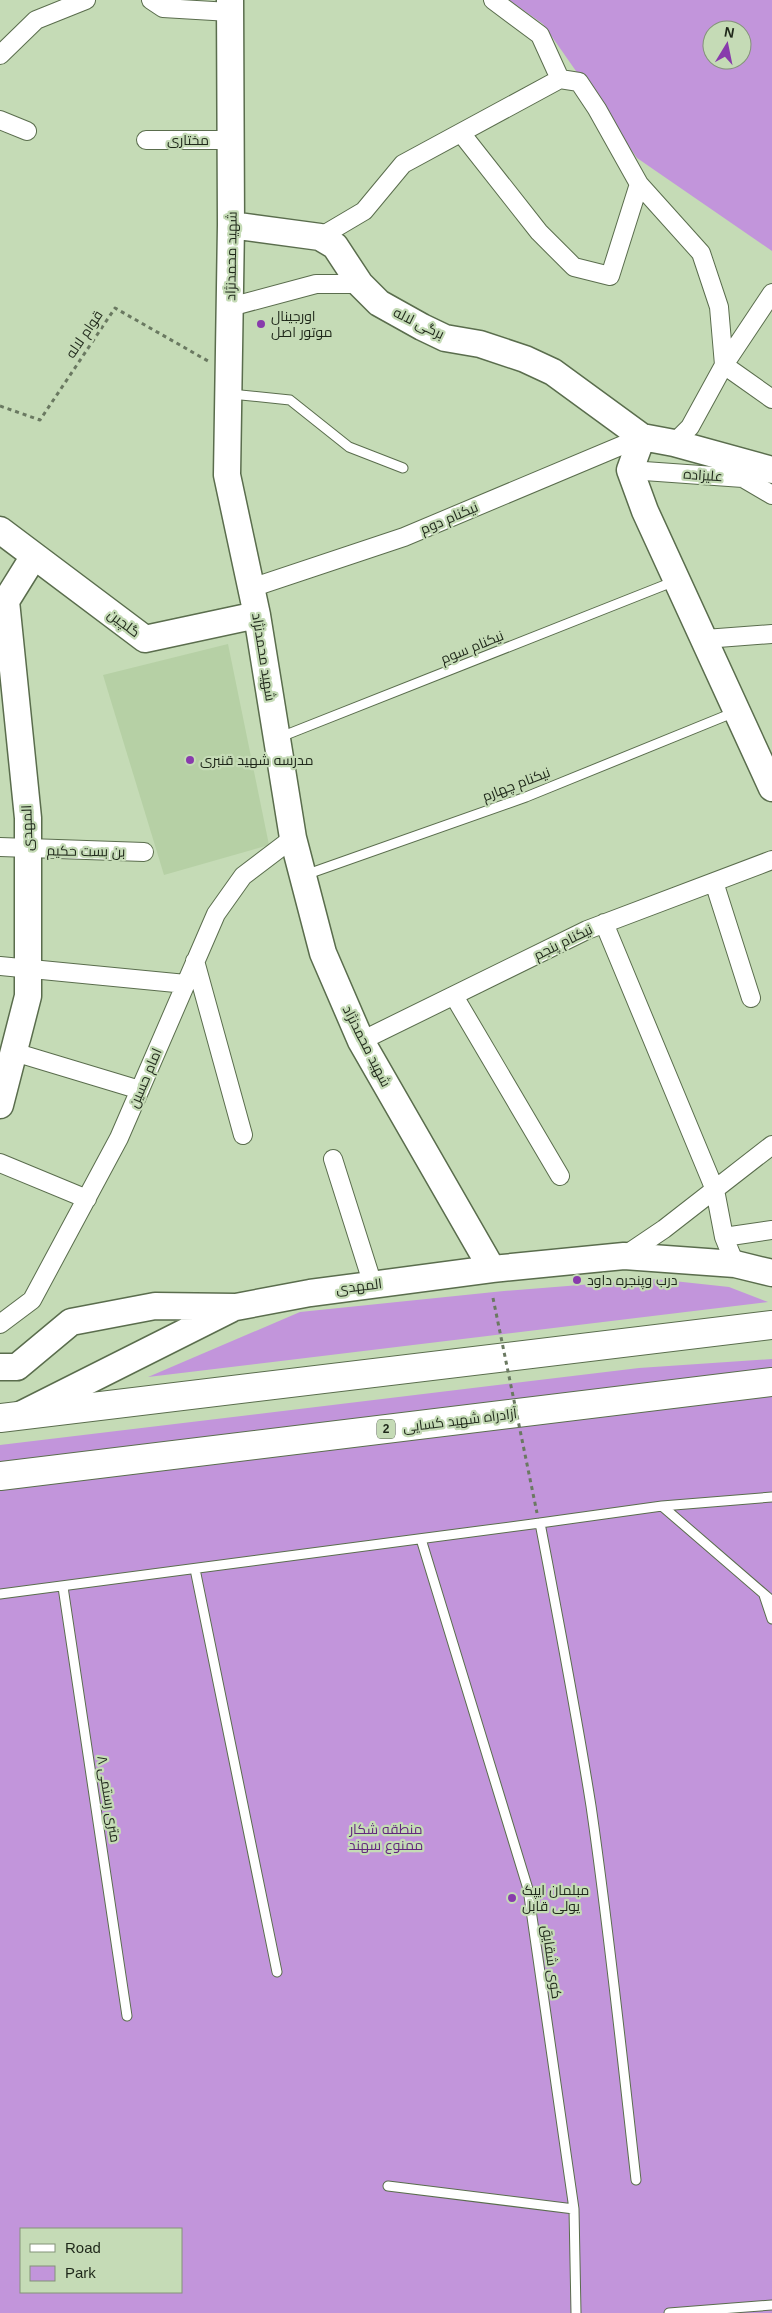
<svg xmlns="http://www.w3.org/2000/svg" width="772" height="2313" font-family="Arial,Cairo,sans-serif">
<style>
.built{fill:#b6d0a5}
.green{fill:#c295db;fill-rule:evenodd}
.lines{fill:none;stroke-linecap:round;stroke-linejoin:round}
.lane-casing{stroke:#5a6d4d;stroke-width:11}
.street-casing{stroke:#5a6d4d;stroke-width:20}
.secondary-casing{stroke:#5a6d4d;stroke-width:29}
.highway-casing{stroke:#5a6d4d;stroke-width:30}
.path{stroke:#6a7961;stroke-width:3;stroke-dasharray:4 4;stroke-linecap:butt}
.lane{stroke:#fff;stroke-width:9}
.street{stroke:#fff;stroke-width:18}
.secondary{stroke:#fff;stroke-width:26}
.highway{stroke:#fff;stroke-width:28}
.path-bridge{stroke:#6a7961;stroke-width:3;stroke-dasharray:4 4;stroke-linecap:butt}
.poi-dot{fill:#883bac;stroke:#c5dbb6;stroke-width:2}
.labels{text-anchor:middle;stroke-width:4.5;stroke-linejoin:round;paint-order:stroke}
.shield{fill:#c5dbb6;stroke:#515e49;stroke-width:1}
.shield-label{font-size:12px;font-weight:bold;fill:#1f281a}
.street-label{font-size:14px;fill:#1f281a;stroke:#c5dbb6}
.poi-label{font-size:14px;fill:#1f281a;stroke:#c5dbb6;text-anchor:start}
.park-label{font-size:14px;fill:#62277d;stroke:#c5dbb6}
</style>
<rect width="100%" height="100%" fill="#c5dbb6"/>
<path class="built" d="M228,644L269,845L164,875L103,675Z"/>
<path class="green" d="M509,0H772V251L637,158L543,24ZM712,30H742V60H712Z
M655,1279L729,1287L768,1302L148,1377L300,1312L504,1291Z
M772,1359V2313H0V1445L639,1368ZM21,2229H181V2292H21Z"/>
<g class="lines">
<g class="lane-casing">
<path id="lane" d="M231,394L290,400L349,447L403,468
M278,738L675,581
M305,875L526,797L735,712
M662,1506L772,1601
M421,1539L528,1889L574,2209L576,2313
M195,1569L277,1972
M63,1587L127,2016
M0,1594L540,1523
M764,1595L772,1619
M636,2180C622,2056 609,1930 591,1806C576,1711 558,1617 540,1523L662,1506L772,1497
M388,2186L574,2209
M669,2313L772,2305"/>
</g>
<g class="street-casing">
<path id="street" d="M151,0L163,8L230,12
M493,0L540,35L560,79L579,82L597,109L639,184L701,253L719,307L724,365L772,399
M0,55L36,20L86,0
M0,120L27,131
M461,133L539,232L574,267L610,276L639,184
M146,140H231
M320,237L364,211L403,164L560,79
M230,307L316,284H360
M674,443L690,427L724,365L772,293
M630,470L743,478L772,495
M251,588L404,537L642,437
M705,639L772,634
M0,847L144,852
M714,882L751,998
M604,923L715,1190L724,1237L735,1264
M195,961L243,1135
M0,966L186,984
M454,996L560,1176
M361,1041L587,930L772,860
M14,1052L140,1090
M333,1159L373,1285
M0,1163L87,1199
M724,1237L772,1230
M624,1256L664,1229L772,1145
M0,1324L32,1300L119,1138L216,914L243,876L293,838"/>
</g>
<g class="secondary-casing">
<path id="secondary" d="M230,0L231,225L227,475L257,615L293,838L323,953L361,1041L492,1269
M231,225L320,237L335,246L360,284L379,303L422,327L445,338L480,344L525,359L553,372L642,437L674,443L772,470
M642,437L630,470L645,511L772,788
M0,530L145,639L257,615
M0,1105L28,996V818L6,601L34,556
M0,1367H17L71,1322L155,1306L236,1307L310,1293L492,1269L624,1256L735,1264L772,1273
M22,1414L231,1309"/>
</g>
<g class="highway-casing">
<path id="highway" d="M0,1418L772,1325
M0,1476L772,1382"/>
</g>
<path class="path" d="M0,406L40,420L115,308L208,361"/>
<use href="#lane" class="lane"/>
<use href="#street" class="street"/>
<use href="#secondary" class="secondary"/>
<use href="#highway" class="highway"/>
<path class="path-bridge" d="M493,1298L537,1513"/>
</g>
<g class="poi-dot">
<circle cx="261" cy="324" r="5"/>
<circle cx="190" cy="760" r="5"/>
<circle cx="577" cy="1280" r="5"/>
<circle cx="512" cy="1898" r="5"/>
</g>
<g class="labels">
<rect class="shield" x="377" y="1419.5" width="18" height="19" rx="4"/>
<g class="shield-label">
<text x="386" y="1433">2</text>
</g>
<g class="street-label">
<text x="188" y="145">مختاری</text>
<text transform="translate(231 256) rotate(-89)" y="5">شهید محمدنژاد</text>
<text transform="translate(419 323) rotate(26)" y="5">برگی لاله</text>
<text transform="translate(84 334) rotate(-56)" y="5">قوام لاله</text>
<text transform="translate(703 475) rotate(4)" y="5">علیزاده</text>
<text transform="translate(449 518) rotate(-23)" y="5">نیکنام دوم</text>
<text transform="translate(124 623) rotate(37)" y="5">گلچین</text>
<text transform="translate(472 647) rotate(-22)" y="5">نیکنام سوم</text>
<text transform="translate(264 657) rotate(81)" y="5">شهید محمدنژاد</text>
<text transform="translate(516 784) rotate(-21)" y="5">نیکنام چهارم</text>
<text transform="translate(27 828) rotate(-92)" y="5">المهدی</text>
<text transform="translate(86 851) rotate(1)" y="5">بن بست حکیم</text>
<text transform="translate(563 942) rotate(-26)" y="5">نیکنام پنجم</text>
<text transform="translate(367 1046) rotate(63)" y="5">شهید محمدنژاد</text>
<text transform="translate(145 1078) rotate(-67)" y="5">امام حسین</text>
<text transform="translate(359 1286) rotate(-7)" y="5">المهدی</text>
<text transform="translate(460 1420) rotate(-7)" y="5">آزادراه شهید کسایی</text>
<text transform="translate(109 1799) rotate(81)" y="5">۸ متری رستمی</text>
<text transform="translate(552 1962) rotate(82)" y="5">کوی شقایق</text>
</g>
<g class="poi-label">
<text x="271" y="321">اورجینال<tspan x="271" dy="16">موتور اصل</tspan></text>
<text x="200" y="765">مدرسه شهید قنبری</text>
<text x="587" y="1285">درب وپنجره داود</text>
<text x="522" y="1895">مبلمان ایپک<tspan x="522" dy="16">یولی قابل</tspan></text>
</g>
<g class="park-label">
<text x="386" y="1834">منطقه شکار<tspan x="386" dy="16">ممنوع سهند</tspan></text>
</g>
</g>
<rect x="20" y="2228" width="162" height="65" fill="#c5dbb6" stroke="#839378"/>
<rect x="30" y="2244" width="25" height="8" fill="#ffffff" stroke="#839378"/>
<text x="65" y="2253" font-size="15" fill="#1f281a">Road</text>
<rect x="30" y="2266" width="25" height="15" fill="#c295db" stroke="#839378"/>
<text x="65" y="2278" font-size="15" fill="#1f281a">Park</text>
<g transform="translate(727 45) rotate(10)"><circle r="24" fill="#c5dbb6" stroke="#839378"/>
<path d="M0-4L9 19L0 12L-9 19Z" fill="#883bac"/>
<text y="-8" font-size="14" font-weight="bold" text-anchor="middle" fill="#1f281a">N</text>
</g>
</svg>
